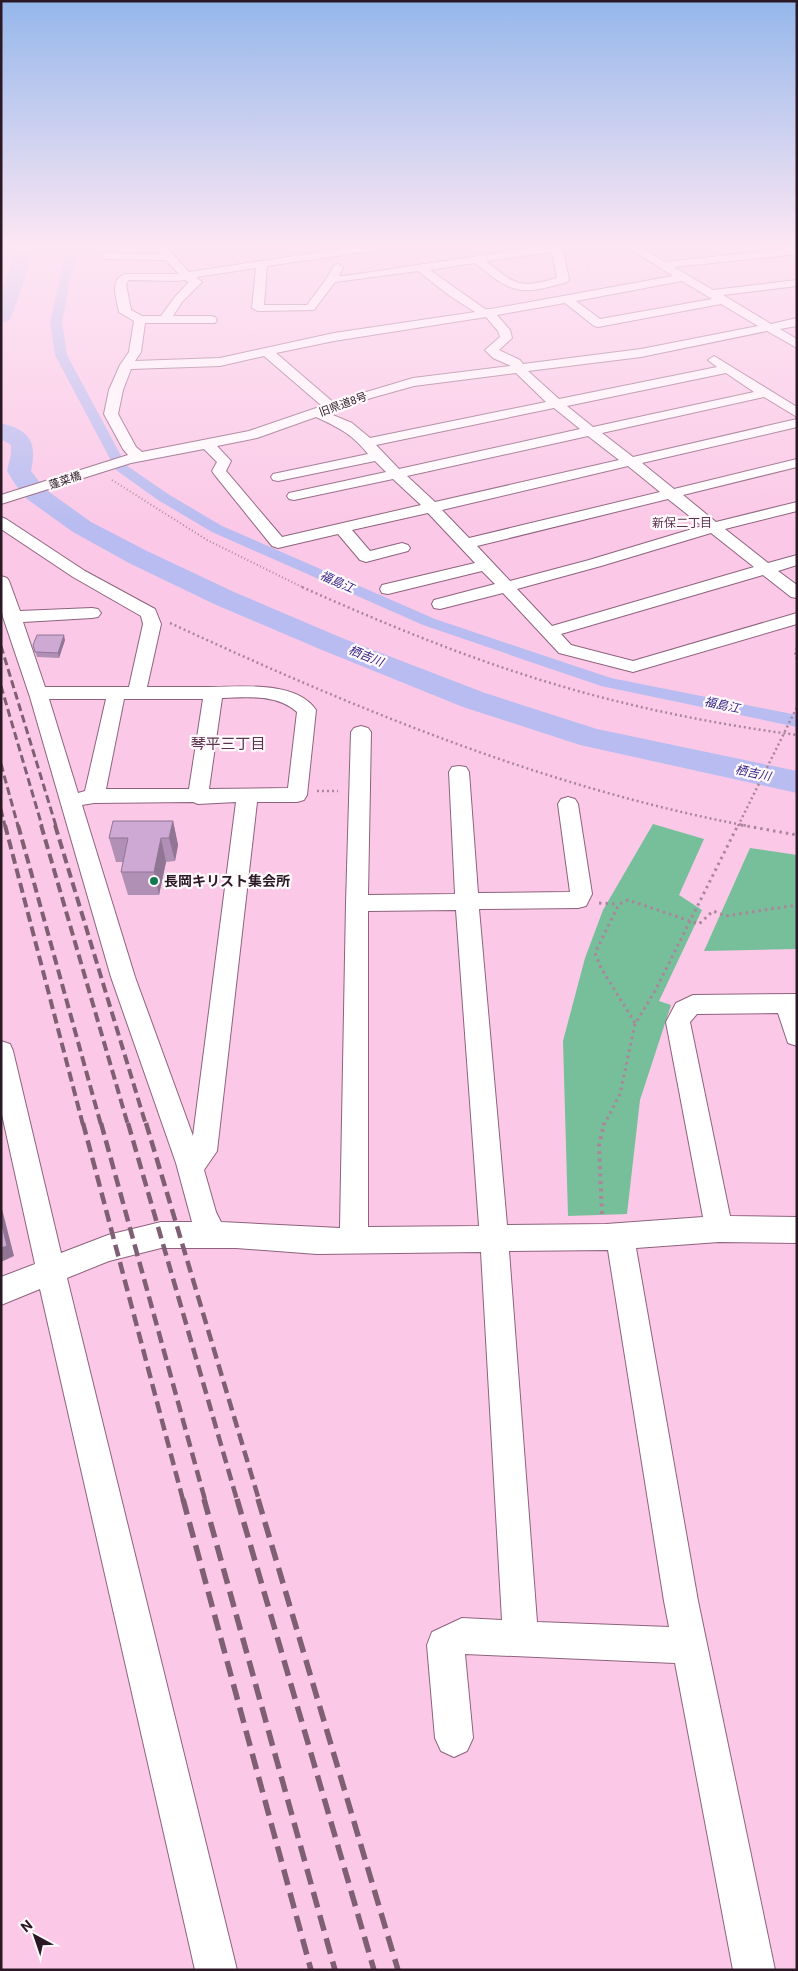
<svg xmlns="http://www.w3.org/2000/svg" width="798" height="1971" font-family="Roboto,'Noto Sans JP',sans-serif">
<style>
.green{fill:#76bf9a}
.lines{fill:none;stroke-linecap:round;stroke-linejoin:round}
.canal{fill:#b8bcf0;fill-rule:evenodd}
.river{fill:#b8bcf0;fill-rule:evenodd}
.minor-casing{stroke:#8e627d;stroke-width:2}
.path-far4{stroke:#ab859c;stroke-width:1;stroke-dasharray:1 2;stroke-linecap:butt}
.path-far3{stroke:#ab859c;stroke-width:2;stroke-dasharray:1 2.5;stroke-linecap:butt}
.path-far2{stroke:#ab859c;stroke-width:2.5;stroke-dasharray:2 3;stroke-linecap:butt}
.path-far1{stroke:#ab859c;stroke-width:3;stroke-dasharray:2.5 4;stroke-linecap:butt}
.path{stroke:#ab859c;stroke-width:4;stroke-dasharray:3 4.5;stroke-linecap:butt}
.minor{fill:#fff;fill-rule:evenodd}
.rail-far3{stroke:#7e5f73;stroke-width:3;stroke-dasharray:8 4;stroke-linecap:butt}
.rail-far2{stroke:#7e5f73;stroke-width:4;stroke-dasharray:10 5;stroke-linecap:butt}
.rail-far1{stroke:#7e5f73;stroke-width:4.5;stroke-dasharray:12 6;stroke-linecap:butt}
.rail{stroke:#7e5f73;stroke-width:5.5;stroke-dasharray:16 8;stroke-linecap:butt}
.wall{fill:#b091b5}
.shaded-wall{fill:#907694}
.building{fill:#cda9d3;stroke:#907694}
.poi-dot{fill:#127a53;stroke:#fff9fc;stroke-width:2}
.labels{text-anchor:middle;stroke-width:4.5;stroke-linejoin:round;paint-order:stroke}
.far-street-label{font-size:11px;fill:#2a1824;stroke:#fff9fc}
.far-neighbourhood-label{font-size:12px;fill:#5b334d;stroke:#fff9fc}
.far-water-label{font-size:12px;font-style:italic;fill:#312283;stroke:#fff9fc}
.poi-label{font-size:14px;font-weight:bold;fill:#2a1824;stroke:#fff9fc;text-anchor:start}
.neighbourhood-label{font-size:15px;fill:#5b334d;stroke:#fff9fc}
</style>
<rect width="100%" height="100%" fill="#fbc9e7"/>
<path class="green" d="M653,824L704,839L679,895L702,910L659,1001L671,1005L640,1100L627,1214L568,1216L563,1041L585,958L603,910Z
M750,848L797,855V949L704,951Z"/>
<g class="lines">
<path class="canal" d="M67,248H77L62,322L67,355L126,465L168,494L222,526L435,619L611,678L797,715V727L601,686L423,625L212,532L158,500L116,470L55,355L50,322Z"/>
<path class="river" d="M16,248H33L23,285L11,317L8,321L1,323V294Z
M1,423C31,431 37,442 31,471L45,489L91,522L147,551L234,592L342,638L485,693L597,729L797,771V793L580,745L463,707L322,650L214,604L129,563L73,532L27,499L15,484L7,471L11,454V445L1,439Z"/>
<g class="minor-casing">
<path id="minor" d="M156,248H167L189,272L347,248H376L371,251L267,266L264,305H307L327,278L334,265L338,264L343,267L339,276H344L532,248H561L564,254L569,280L567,282C519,296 513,294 475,263L430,270L485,309H491L673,276L629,248H642L665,262L797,248V254L674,267L713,290L797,280V286L723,295L771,324L797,318V326L780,329L797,339V348L767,331L641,357L528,371L559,399L717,367L708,360L714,356L797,407V417L764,397L602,433L633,457L797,419V427L642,463L674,489L797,459V467L683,495L716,522L797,502V511L725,529L768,563L797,555V565L778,571L797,585V598L791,597L763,575L561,634L571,645L633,661L797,613V624L633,672L559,653L503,593L440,609L434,608L432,604L434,600L495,584L482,571L388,594L382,593L380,589L382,585L475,563L428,513L352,530L370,551L402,543L408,545L410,548L408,551L366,562L360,560L338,534L278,548L272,546L214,474L212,471L217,462L204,449L131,463L1,504V495L128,455L123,449L104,414L109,390L120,365L129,352L134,321L119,312C117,299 108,279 126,274H179L166,260L105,259L100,256L105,253L160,254ZM552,252L557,278C519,289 516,285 486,261ZM256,268L252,308L258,311L314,310L335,282L418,271L450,296L475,312L334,333L220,358L135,361L141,352L145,323H215L217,320L215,317L211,316H173L182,302L202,282L196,277ZM129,280L176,281L185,280L189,282L174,298L161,316H142L131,310L126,284ZM682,281L712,299L600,319L576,301ZM565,303L594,326L598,327L721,304L758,326L641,349L523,364L520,360L499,350L512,338L510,330L497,315ZM486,317L498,331L500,337L485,350L493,358L511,366L413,378L333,402L276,353L334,341ZM264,356L322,406L249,431L142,452L136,447L118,414L123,390L131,369L220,366ZM516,373L546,402L370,438L352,423L328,413L371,398L414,386ZM726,373L754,392L593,427L567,406ZM554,408L580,429L399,469L376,445ZM316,417C340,428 353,435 368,454L273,474L271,477L273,480L278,481L375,461L386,472L289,493L287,496L289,499L294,500L393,479L421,505L282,537L226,471L231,461L217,446L257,438ZM588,436L619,460L435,502L407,476ZM628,466L660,492L469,538L442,510ZM668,499L702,526L589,560L510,581L477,546ZM711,533L754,567L552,626L517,589L601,566Z
M221,248H232L227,251Z
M1,517L6,519L85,571L155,609L161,624L147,687C168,687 189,687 210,687C241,687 296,680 316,710L307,795L304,800L297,802H257L217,1151L204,1170L216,1212L221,1222L340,1228L346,903L351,732L354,728L361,726L368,728L371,732L368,895L455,894L449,772L452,767L459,766L466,767L469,772L478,893L570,892L558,804L561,799L568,797L575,799L578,804L592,894L586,906L578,908L479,909L507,1225L606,1224L703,1217L666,1022L676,1003L693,995L797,994V1046L788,1043L778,1013L697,1014L690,1022L730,1216L797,1217V1243L719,1242L636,1248L698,1601L775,1970H733L675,1663L465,1654L473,1738L467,1751L454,1757L441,1751L435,1738L427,1645L432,1632L462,1618L502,1620L481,1252L317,1254L236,1248H161L109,1261L67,1278L237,1970H195L40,1289L1,1305V1277L35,1264L1,1110V1041L10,1044L13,1051L61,1253L108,1235L161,1222H192L176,1163L111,977L30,697L3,617L1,607V576L7,578L9,581L20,611L92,608L98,609L101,613L98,617L92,618L23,622L45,687H129L143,624L141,616L73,577L1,529ZM222,698C247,697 277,694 297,712L288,788L209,789ZM49,699H106L85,791L78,793ZM124,699H203L189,789H106ZM193,802L198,804L236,802L193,1136L135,977L82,805L94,803ZM456,910L479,1226L368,1227V911ZM608,1250L664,1601L669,1627L537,1622L509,1251Z"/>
</g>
<path class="path-far4" d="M578,275L587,270L591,248"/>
<path class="path-far3" d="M112,480L207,540L304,588"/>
<path class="path-far2" d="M302,587C369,617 443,648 513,671C605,702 700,722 797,735
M170,623C356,709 546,788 748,826
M797,648L795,652L797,659
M317,791H338
M738,826L797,707"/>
<path class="path-far1" d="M741,825L797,835
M599,903L618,904
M635,1023L601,968L595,953L619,904L628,900L699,924L713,911L726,916L797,905
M604,1125L620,1094L635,1024L655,991L738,825"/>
<path class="path" d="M602,1214L599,1146L604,1123"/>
<use href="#minor" class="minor"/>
<path class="rail-far3" d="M1,646L56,826
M1,686L42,826
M1,764L18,826
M1,809L5,826"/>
<path class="rail-far2" d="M5,825L83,1125
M18,825L101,1125
M41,825L128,1125
M55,825L146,1125"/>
<path class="rail-far1" d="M83,1123L183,1500
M101,1123L205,1500
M128,1123L237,1500
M146,1123L259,1500"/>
<path class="rail" d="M183,1499L311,1970
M204,1499L335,1970
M237,1499L374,1970
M258,1499L398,1970"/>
</g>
<path class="wall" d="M65,640L59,658L37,657L33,645Z
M173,821L178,845L175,861L166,862L159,895H128L121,872L123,862H116L109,838Z"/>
<path class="shaded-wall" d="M64,635L65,640L59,658L58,653Z
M173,821L178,845L175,861L169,838Z
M161,838L166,862L159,895L154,872Z
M1,1205L14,1256L1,1262Z"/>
<path class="building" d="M37,635H64L58,653L35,652L33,645Z
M113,821H173L169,838H161L154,872H121L128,838H109Z
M1,1221L7,1246L1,1248Z"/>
<linearGradient id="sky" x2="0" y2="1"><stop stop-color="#95b7eb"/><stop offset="0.47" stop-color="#fde7f4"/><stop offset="1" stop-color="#fde7f4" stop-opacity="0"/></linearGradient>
<rect width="798" height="524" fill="url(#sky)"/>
<circle class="poi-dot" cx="154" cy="881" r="5"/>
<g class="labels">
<g class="far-street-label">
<text transform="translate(343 404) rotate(-20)" y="4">旧県道8号</text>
<text transform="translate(65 480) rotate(-18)" y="4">蓬菜橋</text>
</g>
<g class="far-neighbourhood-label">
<text x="682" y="527">新保二丁目</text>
</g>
<g class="far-water-label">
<text transform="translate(337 582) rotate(24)" y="4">福島江</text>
<text transform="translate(366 656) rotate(22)" y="4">栖吉川</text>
<text transform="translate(722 705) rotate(12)" y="4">福島江</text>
<text transform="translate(753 773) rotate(12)" y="4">栖吉川</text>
</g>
<g class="poi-label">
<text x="164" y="886">長岡キリスト集会所</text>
</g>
<g class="neighbourhood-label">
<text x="228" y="749">琴平三丁目</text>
</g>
</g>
<rect width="798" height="1971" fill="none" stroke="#2a1824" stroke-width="5"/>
<g transform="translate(35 1936) rotate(320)" stroke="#fff9fc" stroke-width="4" paint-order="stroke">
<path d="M0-4L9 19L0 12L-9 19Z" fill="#2a1824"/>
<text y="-8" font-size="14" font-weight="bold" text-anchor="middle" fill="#2a1824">N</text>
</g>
</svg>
